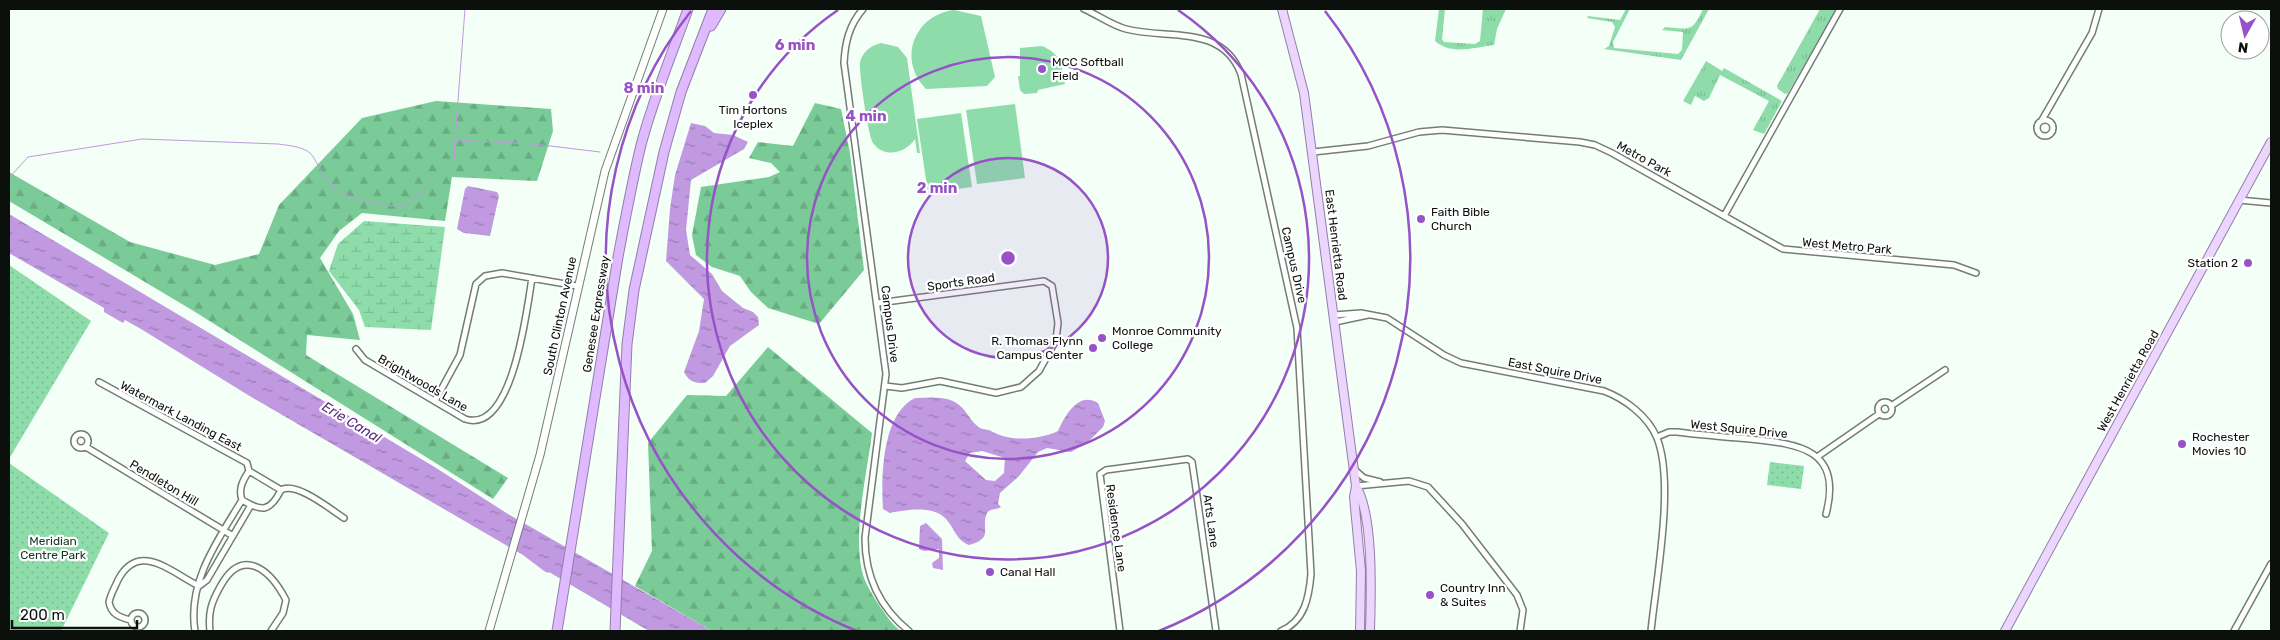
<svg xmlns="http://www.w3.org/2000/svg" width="2280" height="640" font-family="Rubik,sans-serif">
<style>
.grass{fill:url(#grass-tufts)}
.forest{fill:url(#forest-firs)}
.wetland{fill:url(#wetland-marsh)}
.park{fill:url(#park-dots)}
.garden{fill:#8fdcab}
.water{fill:url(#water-ripples);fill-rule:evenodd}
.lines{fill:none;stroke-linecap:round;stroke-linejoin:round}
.stream{stroke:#c099e0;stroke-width:1}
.street-casing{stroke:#717e75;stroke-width:8}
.secondary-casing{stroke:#717e75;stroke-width:9}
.primary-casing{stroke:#957eaa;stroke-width:10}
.highway-casing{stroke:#957eaa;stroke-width:11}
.street{stroke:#fff;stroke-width:5}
.secondary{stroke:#fff;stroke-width:7}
.primary{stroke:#ecd6fe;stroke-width:8}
.highway{stroke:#dfbafe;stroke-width:9}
.ring{fill:none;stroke:#9752c7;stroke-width:2.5}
.poi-dot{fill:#9752c7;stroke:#fff;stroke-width:2}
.labels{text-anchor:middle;stroke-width:4.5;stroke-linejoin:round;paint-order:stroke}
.poi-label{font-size:12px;fill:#0c100d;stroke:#fff;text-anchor:start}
.street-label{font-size:12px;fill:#0c100d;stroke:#fff}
.park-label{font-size:12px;fill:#123621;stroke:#fff}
.water-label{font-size:14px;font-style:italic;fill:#5e2d80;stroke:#fff}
.centre{fill:#9752c7;stroke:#fff;stroke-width:2.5}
.ring-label{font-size:15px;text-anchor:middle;font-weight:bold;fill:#9752c7;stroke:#fff;stroke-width:4.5;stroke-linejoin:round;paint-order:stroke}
</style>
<defs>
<pattern id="grass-tufts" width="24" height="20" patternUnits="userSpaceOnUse" patternTransform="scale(1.25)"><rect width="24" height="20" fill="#8fdcab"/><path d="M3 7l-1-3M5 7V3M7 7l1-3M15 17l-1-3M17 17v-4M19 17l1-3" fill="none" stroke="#7abc92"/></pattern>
<pattern id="forest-firs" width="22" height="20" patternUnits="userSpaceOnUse" patternTransform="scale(1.25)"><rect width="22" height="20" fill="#7acb98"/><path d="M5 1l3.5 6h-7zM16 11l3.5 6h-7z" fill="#68ad82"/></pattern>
<pattern id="wetland-marsh" width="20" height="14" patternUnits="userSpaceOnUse" patternTransform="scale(1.25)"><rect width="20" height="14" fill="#8fdcab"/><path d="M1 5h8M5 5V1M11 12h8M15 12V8" fill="none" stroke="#7abc92"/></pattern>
<pattern id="park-dots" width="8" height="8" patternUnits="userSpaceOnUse" patternTransform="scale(1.25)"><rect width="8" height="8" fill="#8fdcab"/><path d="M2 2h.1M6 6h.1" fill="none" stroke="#7abc92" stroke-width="1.8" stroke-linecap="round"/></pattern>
<pattern id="water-ripples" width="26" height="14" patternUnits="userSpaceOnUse" patternTransform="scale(1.25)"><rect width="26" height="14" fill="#c099e0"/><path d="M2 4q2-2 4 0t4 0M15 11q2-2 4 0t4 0" fill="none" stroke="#9a7bb4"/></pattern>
</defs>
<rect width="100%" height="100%" fill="#f3fff7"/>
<path class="grass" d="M1439,9H1445L1442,39L1444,42L1475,44L1480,41L1483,9H1506L1497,29L1494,45C1475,47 1452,56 1435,41Z
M1626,9H1630L1613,42L1614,48L1678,54L1682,50L1683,32L1662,30L1665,27C1690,29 1692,33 1703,9H1709L1681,60L1604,49L1609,46L1615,27L1612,22L1587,18L1588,16L1620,20Z
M1820,9H1836L1788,93L1785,94L1778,89L1777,86Z
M1706,61L1722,71L1724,68L1782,101L1764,134L1753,130L1769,101L1720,75L1709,98L1704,101L1695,96L1691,105L1683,101Z"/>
<path class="forest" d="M436,101L551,109L553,131L537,181L452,177L445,221L362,213L339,231L320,258L353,314L360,340L307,335L306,355L508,478L493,499L192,310L9,201V172L130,242L215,265L259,254L279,205L362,118Z
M815,103L841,109L850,153L864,270L819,324L768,308L751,292L740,276L712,267L696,255L692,235L701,187L769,177L780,172L771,163L749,158L758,142L793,146Z
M768,347L872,433C867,474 851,539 864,578C868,588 875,599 881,608C887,616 892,625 901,631H712L635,586L652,551L648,443L687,395L726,396Z"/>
<path class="wetland" d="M364,221L445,227L431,330L365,327L359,310L329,271L338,244Z"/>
<path class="park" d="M9,265L91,321L9,459Z
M1770,462L1804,466L1801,489L1767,485Z
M9,463L109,533L61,631H9Z"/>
<path class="garden" d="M954,10L981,16L995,77L987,86L926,89C897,60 914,15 954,10Z
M881,43L898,47L907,58L920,153H917L915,139C906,153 884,159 873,143C868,135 859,73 860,63C862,52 870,46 881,43Z
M1042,46C1061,54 1062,65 1065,84L1038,90L1037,93L1024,94L1020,90L1018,76H1020V48Z
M1015,104L1025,178L977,184L966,110Z
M961,113L972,187L928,193L917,119Z"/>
<path class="water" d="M691,123L705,126L714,133L733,135L748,142L744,149L691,180L686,230L690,255L712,274L722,291L743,308L753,312L758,317L759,325L730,346L713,376L705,383C695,383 689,382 684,372L699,331L704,299L666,261L670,209L675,175Z
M468,186L497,192L499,196L490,236L464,233L457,229L465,189Z
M9,214L433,466L508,514L712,631H649L549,572L548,573L544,571L523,555L248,395L141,329L125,320L123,323L104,312V308L9,253Z
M915,398C927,398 941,396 953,401C967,408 969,421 980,428C984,430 988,429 991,431C1009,442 1039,440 1058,431C1065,416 1078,391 1098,403L1105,421L1103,427L1087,443L1071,452L1047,448L1038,452L1019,476L1000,493L998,504L1001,507C997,510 990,508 987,513C980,528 995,538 969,545C956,540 955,529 946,519C933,505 906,510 890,513L883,509C881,476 882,414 915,398ZM982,451L1005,458L1004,473L995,481L986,480L965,461L970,453Z
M926,523L942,539L943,570L933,568L932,563L939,558V549L924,551L919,549L920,526Z"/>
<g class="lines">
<path class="stream" d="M455,140L465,9
M9,178L28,157L142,139L278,144C321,149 308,155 329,183C338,193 350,197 363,200C374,202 386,206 397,206C413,205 441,172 454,160L455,140L534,144L600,152"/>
<g class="street-casing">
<path id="street" d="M863,9C849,25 845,43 844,63L886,374L865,538C865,577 879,607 909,631
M1084,9C1098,15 1111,25 1126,29C1169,40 1222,24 1241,74L1297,328L1311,574C1309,597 1305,621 1281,631
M2042,120L2092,33L2099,9
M2037 128a8 8 0 1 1 16 0a8 8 0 1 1-16 0Z
M1313,152L1368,146L1419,132L1442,130L1580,142L1595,145L1612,153L1783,249L1954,265L1976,273
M2239,200L2271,203
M1724,216L1840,9
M878,303L1044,281L1052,286L1058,323L1056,340L1039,371L1021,387L996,393L940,381L902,388L885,386
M1334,315L1361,313L1387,318L1444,355L1461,363L1604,391C1625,399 1648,416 1657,438C1675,483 1656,581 1651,631
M1335,322L1368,315
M356,349L365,360L465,419C513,435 527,308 532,278
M99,382L247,463L249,471
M435,401L460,355L476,284L485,276L502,273L577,286
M1878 409a7 7 0 1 1 14 0a7 7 0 1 1-14 0Z
M1891,406L1945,370
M74 441a7 7 0 1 1 14 0a7 7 0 1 1-14 0Z
M1657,437L1669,432H1677C1701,435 1725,437 1750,439C1799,444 1843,449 1826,514
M86,447L233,536
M1817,457L1879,414
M1355,470L1364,478L1380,482
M1356,486L1409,481L1428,487L1462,524L1517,595L1523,610L1520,631
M281,490C296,481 330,509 344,518
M199,586L207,580L251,505
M131 620a7 7 0 1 1 14 0a7 7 0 1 1-14 0Z
M130,620C119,617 111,614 109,602C111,593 115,587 118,580C139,540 172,573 199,586
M195,631C187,582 218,540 242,500C238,489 243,480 249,471L281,490C270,512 262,512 242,500
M210,631C208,613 211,603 220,587C242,546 270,569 286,600L283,613L271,631
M1120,631L1100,474L1106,470L1188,459L1192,462L1195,482L1216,631
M2234,631L2271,564"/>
</g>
<g class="secondary-casing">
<path id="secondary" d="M489,631L540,455L605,171L663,9"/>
</g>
<g class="primary-casing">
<path id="primary" d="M1282,9L1304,93L1356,486L1354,497L1361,571L1360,631
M1356,486C1374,516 1371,595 1370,631
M2005,631L2271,142"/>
</g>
<g class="highway-casing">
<path id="highway" d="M711,26L721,9
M557,631L618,257C625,220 632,182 641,145C653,99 672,54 688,9
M615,631L627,344L634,290L664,152L681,92L713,9"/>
</g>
<use href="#street" class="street"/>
<use href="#secondary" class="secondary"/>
<use href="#primary" class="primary"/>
<use href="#highway" class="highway"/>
</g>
<circle cx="1008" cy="258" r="100" fill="#9752c7" fill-opacity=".12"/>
<g class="ring">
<circle cx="1008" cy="258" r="100"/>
<circle cx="1008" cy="258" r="201"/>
<path d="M1178 10A301 301 0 1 1 838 10"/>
<path d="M857 631A402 402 0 0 1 691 11M1325 11A402 402 0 0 1 1159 631"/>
</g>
<g class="poi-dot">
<circle cx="1042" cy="69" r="5"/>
<circle cx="753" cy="95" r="5"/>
<circle cx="1421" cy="219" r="5"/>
<circle cx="2248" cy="263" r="5"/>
<circle cx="1102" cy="338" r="5"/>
<circle cx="1093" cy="348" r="5"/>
<circle cx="2182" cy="444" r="5"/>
<circle cx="990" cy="572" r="5"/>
<circle cx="1430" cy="595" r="5"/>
</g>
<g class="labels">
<g class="poi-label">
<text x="1052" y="66">MCC Softball<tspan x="1052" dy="14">Field</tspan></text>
<text x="753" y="114" text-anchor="middle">Tim Hortons<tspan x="753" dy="14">Iceplex</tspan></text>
<text x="1431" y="216">Faith Bible<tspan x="1431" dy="14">Church</tspan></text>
<text x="2238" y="267" text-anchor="end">Station 2</text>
<text x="1112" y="335">Monroe Community<tspan x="1112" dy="14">College</tspan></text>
<text x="1083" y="345" text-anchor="end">R. Thomas Flynn<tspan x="1083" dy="14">Campus Center</tspan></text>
<text x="2192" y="441">Rochester<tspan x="2192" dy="14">Movies 10</tspan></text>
<text x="1000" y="576">Canal Hall</text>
<text x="1440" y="592">Country Inn<tspan x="1440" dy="14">&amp; Suites</tspan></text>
</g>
<g class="street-label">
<text transform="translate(1644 159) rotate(29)" y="4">Metro Park</text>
<text transform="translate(1336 245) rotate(83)" y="4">East Henrietta Road</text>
<text transform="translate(1847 246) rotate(5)" y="4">West Metro Park</text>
<text transform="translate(1294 265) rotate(77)" y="4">Campus Drive</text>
<text transform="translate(961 282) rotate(-8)" y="4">Sports Road</text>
<text transform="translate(596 314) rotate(-81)" y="4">Genesee Expressway</text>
<text transform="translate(560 316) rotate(-78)" y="4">South Clinton Avenue</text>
<text transform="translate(890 324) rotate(83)" y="4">Campus Drive</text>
<text transform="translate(1555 371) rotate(11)" y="4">East Squire Drive</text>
<text transform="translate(2128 381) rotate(-61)" y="4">West Henrietta Road</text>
<text transform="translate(423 383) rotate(30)" y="4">Brightwoods Lane</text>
<text transform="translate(181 416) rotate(28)" y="4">Watermark Landing East</text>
<text transform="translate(1739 429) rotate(6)" y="4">West Squire Drive</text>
<text transform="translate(164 483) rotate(31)" y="4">Pendleton Hill</text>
<text transform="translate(1211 521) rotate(82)" y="4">Arts Lane</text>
<text transform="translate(1116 528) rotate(82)" y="4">Residence Lane</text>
</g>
<g class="park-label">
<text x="53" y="545">Meridian<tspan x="53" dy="14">Centre Park</tspan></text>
</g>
<g class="water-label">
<text transform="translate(352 422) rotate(31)" y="5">Erie Canal</text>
</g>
</g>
<circle cx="1008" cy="258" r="8" class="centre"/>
<g class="ring-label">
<text x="795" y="50">6 min</text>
<text x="644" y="93">8 min</text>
<text x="866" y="121">4 min</text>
<text x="937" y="193">2 min</text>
</g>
<rect width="2280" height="640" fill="none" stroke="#0c100d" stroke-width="20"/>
<g transform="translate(2245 35) rotate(188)"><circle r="24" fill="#ffffff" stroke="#9e9f9e"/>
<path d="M0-4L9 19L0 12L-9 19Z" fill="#9752c7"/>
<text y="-8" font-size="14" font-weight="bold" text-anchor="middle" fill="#0c100d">N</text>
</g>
<path d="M12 620v8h125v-8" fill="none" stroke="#0c100d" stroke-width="2.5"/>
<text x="20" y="620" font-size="15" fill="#0c100d" stroke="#ffffff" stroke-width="4" paint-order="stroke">200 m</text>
</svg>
